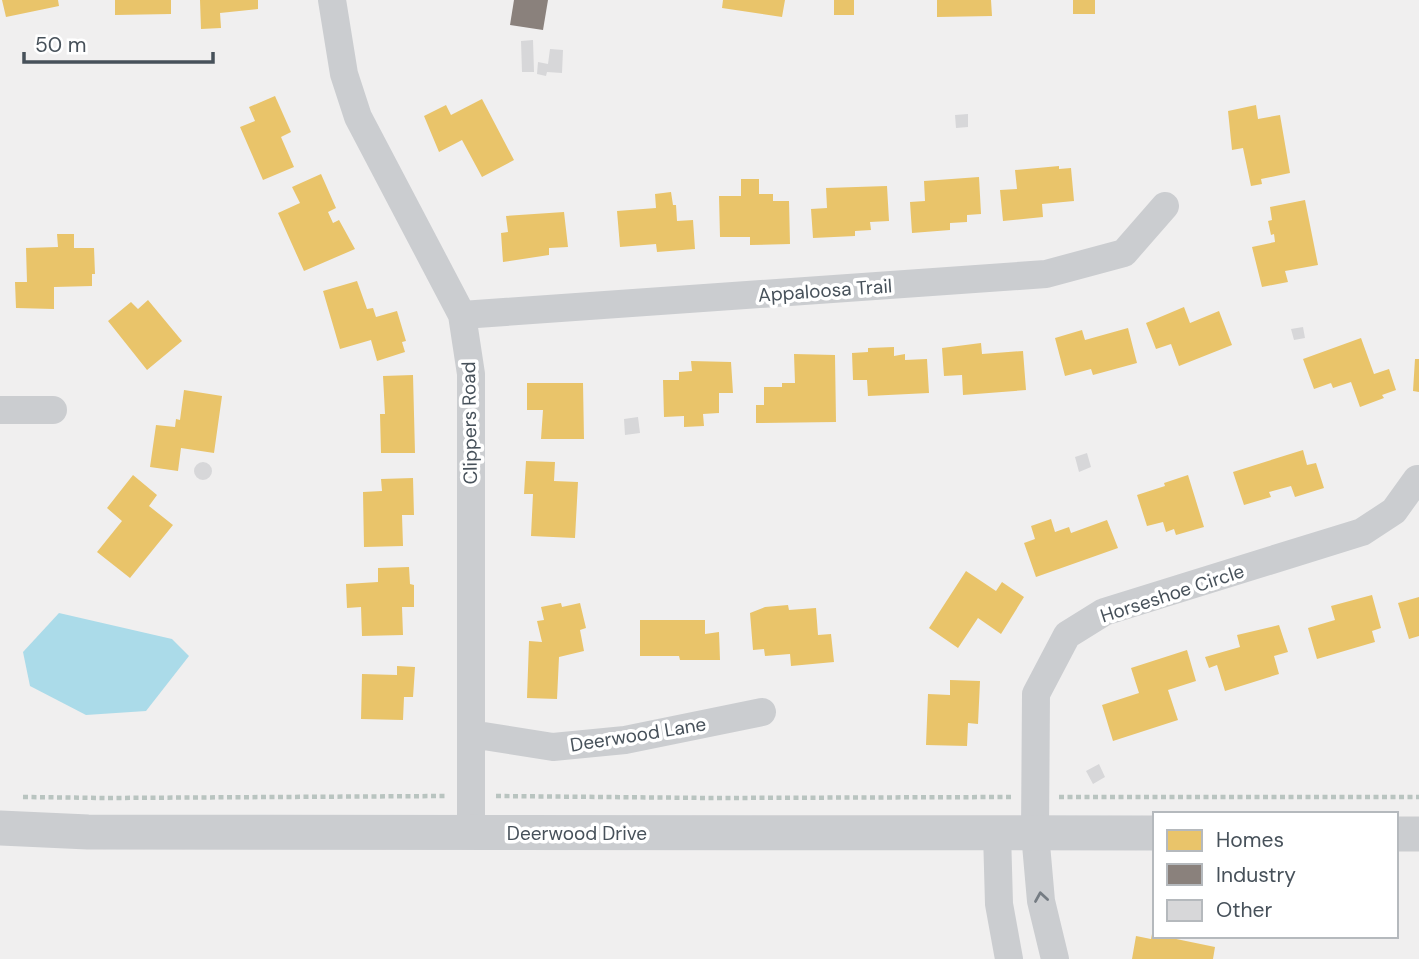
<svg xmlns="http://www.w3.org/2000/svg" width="1419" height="959" font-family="'DM Sans',sans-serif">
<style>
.water{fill:#abdbe9}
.homes{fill:#e9c46a}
.industry{fill:#8a817c}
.building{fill:#d7d7d9}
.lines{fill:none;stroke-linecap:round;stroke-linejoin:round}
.path{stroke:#b9c4c0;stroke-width:4.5;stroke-dasharray:5 3.5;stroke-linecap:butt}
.minor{stroke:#cbcdd0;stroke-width:28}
.tertiary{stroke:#cbcdd0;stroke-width:35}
.oneway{stroke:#757c83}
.labels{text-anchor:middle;stroke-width:7;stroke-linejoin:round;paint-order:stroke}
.street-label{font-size:19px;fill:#47515a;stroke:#fff}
</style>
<rect width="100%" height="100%" fill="#f0efef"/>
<path class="water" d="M59,613L172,639L189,656L146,711L86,715L30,686L23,652Z"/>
<path class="homes" d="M2,0H58L59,6L6,17Z
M115,0H171V14L115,15Z
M200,0H258V9L220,13L221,28L201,29Z
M723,0H785L782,17L722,8Z
M834,0H854V15H834Z
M937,0H991L992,16L937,17Z
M1073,0H1095V14H1073Z
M275,96L291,132L281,137L294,167L263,180L240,127L255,121L249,107Z
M482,99L514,160L482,177L462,140L439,152L424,116L446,105L451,115Z
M1256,105L1258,119L1280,115L1290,173L1261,179L1262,184L1251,186L1243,148L1232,150L1228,111Z
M1059,166V169L1071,168L1074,201L1042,204L1043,217L1003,221L1000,190L1017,189L1015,170Z
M321,174L336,208L328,212L333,223L339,220L355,249L304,271L278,213L300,203L292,187Z
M979,177L981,214L967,215V222L950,223V230L912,233L910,202L925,201L924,181Z
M741,179H759V194H773V201H789L790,244L750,245V237H720L719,196H741Z
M887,186L889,221L870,222L871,230L855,231V236L813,238L811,209L827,208L826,188Z
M671,192L673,205H676L677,221L693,220L695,249L657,252L656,244L620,247L617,211L656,208L655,194Z
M1305,200L1318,265L1285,271L1288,282L1262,287L1252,247L1275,242L1274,234L1271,235L1268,221L1272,220L1270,207Z
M564,212L568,247L549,248V255L503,262L501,233L508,232L506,216Z
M57,234H74V248H94L95,274H92V286L54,287V309L16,308L15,282H27L26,248L58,247Z
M357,281L367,309L373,308L376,317L397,311L406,341L402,342L405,352L377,361L371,340L340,349L323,291Z
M148,300L182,341L147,370L108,321L131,302L138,309Z
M1184,307L1190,323L1219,311L1232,345L1179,366L1171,344L1156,349L1146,323Z
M1128,328L1137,363L1093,375L1091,369L1065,376L1055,338L1082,330L1085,340Z
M1361,338L1374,374L1389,369L1396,390L1382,395L1384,398L1360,407L1351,382L1333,388L1331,383L1314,389L1303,359Z
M981,343L982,354L1023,351L1026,390L963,395L962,375L944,376L942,348Z
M894,347V356L905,354V360L927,359L929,393L868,396L867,380H853L852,353L868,352V348Z
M794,354L835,355L836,422L756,423V405H764V387H782V383H795Z
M1415,359H1419V392L1413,391Z
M691,361L731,362L733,393H719V413L703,414L704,426L684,427V416L664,417L663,380H679V372L692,371Z
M413,375L415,453H381L380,414H385L383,376Z
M527,383H583L584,439H541L543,410H527Z
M184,390L222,396L214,453L181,448L178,471L150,467L156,425L175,427L176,419L180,420Z
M1303,450L1307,465L1316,463L1324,488L1295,497L1291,486L1269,492L1271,497L1244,505L1233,472Z
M526,461L555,462L554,481L578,482L575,538L531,536L533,494H524Z
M133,475L157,495L149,506L173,525L130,578L97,552L122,521L107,508Z
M1188,475L1204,527L1176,535L1174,529L1166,532L1163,522L1147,526L1137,495L1165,486L1164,483Z
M413,478L414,515H402L403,546L364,547L363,492L382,491L381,479Z
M1051,519L1055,532L1069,527L1071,533L1107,520L1118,548L1036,577L1024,543L1035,539L1031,526Z
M409,567L410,584L414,585V607H402L403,635L362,636L361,607L347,608L346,584L378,582V568Z
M966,571L996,591L1002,582L1024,597L1001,634L978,618L958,648L929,628Z
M1372,595L1381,628L1372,631L1375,642L1317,659L1308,628L1335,620L1331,606Z
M1419,597V636L1409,639L1398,603Z
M561,603L562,607L580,603L586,628L580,630L584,651L559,657L557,699L527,698L529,641L542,642L537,621L544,620L541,607Z
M788,605L789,610L816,608L818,635L831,634L834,662L791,666L790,654L765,656L764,649L753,650L750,613L765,607Z
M640,620H705V634L719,632L720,660H680L679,656H640Z
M1279,625L1288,652L1274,656L1279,674L1225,691L1217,665L1209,668L1205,657L1240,647L1237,635Z
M1187,650L1196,681L1168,690L1178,720L1113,741L1102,705L1139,693L1131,668Z
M397,666L415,667L413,697H404L403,720L361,719L362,674L397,675Z
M950,680L980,681L978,724L968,723L967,746L926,745L928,694L950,695Z
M1152,934L1215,947L1213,959H1132L1136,936L1151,939Z"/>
<path class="industry" d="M514,0H548L543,30L510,25Z"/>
<path class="building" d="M533,40L534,72H522L521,41Z
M550,49L563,50L562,73L547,72L546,76L537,74L538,62L548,64Z
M968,114V127L956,128L955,115Z
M1303,327L1305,338L1294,340L1291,329Z
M638,417L640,433L625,435L624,419Z
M1087,453L1091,467L1079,472L1075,457Z
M194 471a9 9 0 1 1 18 0a9 9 0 1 1-18 0Z
M1099,764L1105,777L1093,784L1086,771Z"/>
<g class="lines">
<path class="path" d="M496,796L712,798L1012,797
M23,797L106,798L445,796
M1059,797H1419"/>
<path class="minor" d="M332,0L344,74L358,117L462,315L471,374V832
M462,315L1046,274L1124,253L1165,206
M0,410H53
M471,734L553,747L625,740L762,712
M997,833L999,904L1009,959
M1055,959L1041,901L1035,833L1036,694L1067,635L1104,612L1362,532L1394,511L1417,479"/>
<path class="tertiary" d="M0,828L88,832L1155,833
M1396,834H1419"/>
</g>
<defs><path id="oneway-chevron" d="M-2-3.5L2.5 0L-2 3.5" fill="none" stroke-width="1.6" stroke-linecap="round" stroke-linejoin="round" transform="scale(1.75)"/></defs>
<use class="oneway" href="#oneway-chevron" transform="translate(1041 897) rotate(-99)"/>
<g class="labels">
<g class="street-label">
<text transform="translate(825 290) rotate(-4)" y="7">Appaloosa Trail</text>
<text transform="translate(469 423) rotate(-91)" y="7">Clippers Road</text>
<text transform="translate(1172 593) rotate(-18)" y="7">Horseshoe Circle</text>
<text transform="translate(638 734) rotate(-9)" y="7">Deerwood Lane</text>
<text x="577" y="840">Deerwood Drive</text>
</g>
</g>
<rect x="1153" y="812" width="245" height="126" fill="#ffffff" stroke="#b5b9bd" stroke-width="2"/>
<rect x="1167" y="830" width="35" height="21" fill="#e9c46a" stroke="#b5b9bd" stroke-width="2"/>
<text x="1216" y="847" font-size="21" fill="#47515a">Homes</text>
<rect x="1167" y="864" width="35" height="21" fill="#8a817c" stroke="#b5b9bd" stroke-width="2"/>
<text x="1216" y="882" font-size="21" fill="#47515a">Industry</text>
<rect x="1167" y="900" width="35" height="21" fill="#d7d7d9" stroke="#b5b9bd" stroke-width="2"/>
<text x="1216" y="917" font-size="21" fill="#47515a">Other</text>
<path d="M24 52v10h189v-10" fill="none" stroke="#47515a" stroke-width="3.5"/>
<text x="35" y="52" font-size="21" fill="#47515a" stroke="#ffffff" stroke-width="5" paint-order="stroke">50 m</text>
</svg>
